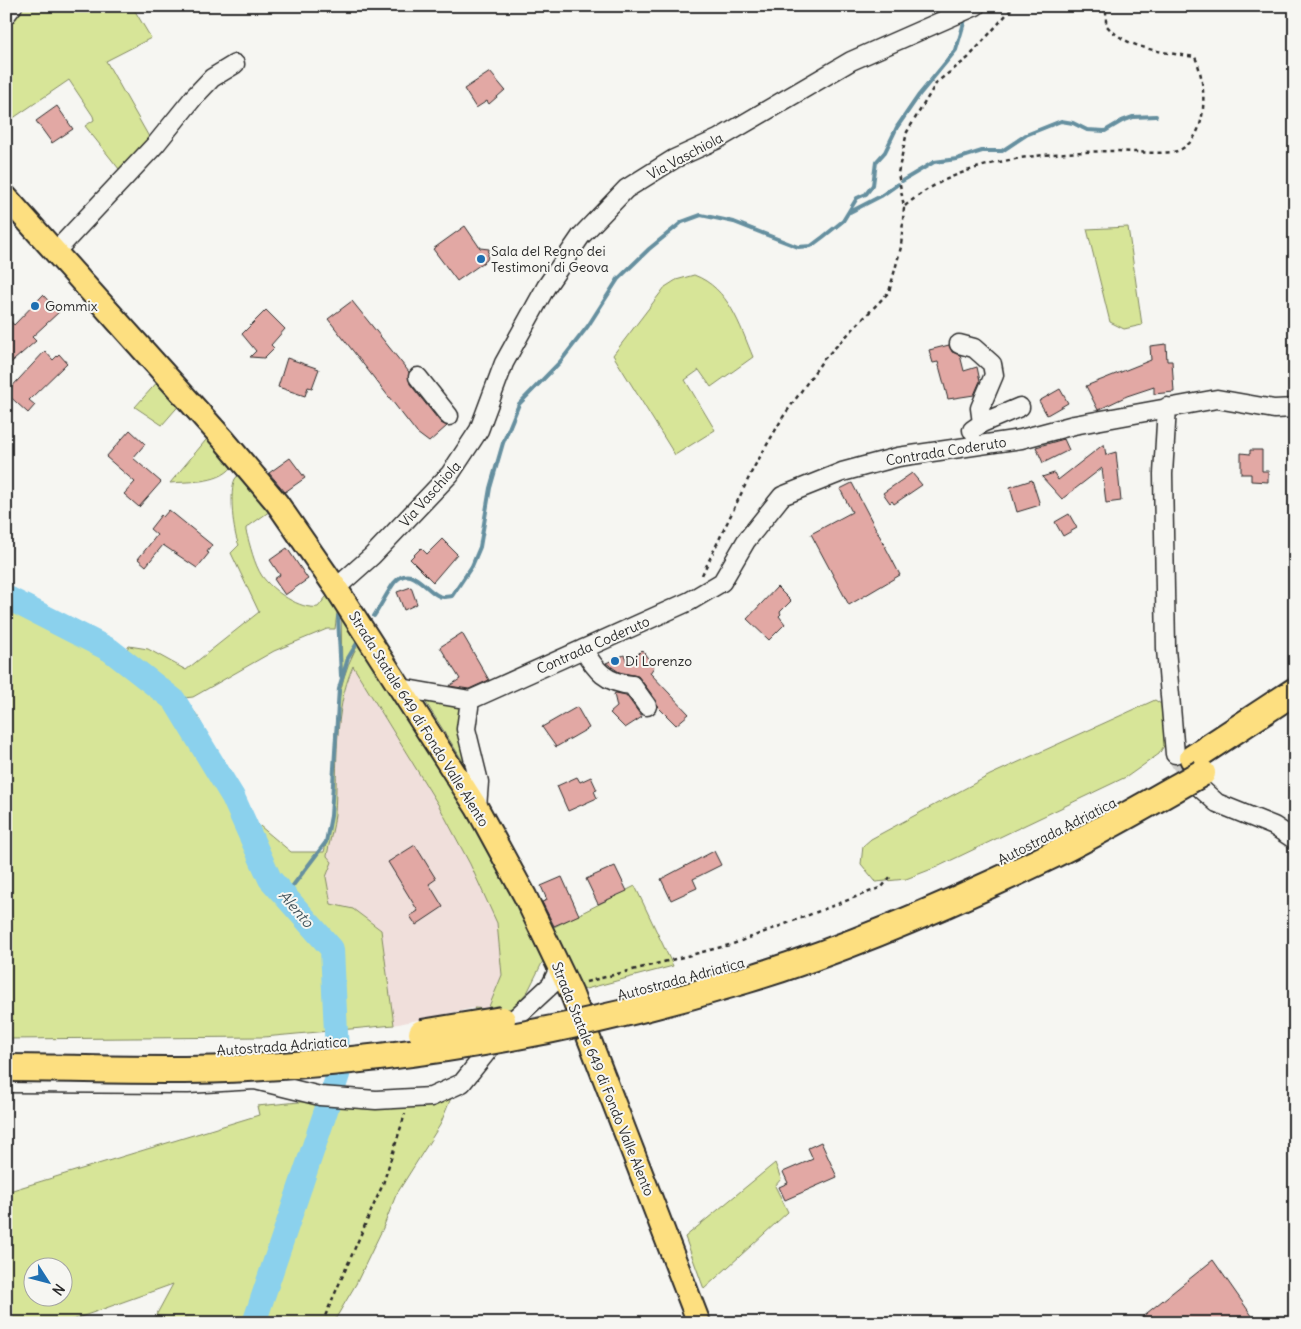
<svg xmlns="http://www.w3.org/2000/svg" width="1301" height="1329" font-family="Delius,sans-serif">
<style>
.built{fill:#f0dfdb}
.green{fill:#d7e598;stroke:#818862;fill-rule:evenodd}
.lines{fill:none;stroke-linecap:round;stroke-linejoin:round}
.stream{stroke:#658f9f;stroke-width:4}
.river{stroke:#8bd1ed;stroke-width:24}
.building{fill:#e2a8a4;stroke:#2b2b2b}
.minor-tunnel{stroke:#cdcdca;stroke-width:18;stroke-dasharray:18 9;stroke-linecap:butt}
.minor-casing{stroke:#2b2b2b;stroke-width:21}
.major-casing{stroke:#2b2b2b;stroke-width:26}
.highway-casing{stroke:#2b2b2b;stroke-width:30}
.path{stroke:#2b2b2b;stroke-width:2.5;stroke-dasharray:4 4;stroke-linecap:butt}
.minor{stroke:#f6f6f2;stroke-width:18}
.major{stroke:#fddf80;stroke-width:22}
.highway{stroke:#fddf80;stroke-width:26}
.highway-bridge-casing{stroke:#2b2b2b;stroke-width:30;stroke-linecap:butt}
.highway-bridge{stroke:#fddf80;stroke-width:26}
.poi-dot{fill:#1f6fb2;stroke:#f6f6f2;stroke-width:2}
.labels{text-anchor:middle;stroke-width:4;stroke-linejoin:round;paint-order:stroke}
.street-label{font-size:14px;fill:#2b2b2b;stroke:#f6f6f2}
.poi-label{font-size:14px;fill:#2b2b2b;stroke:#f6f6f2;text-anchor:start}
.water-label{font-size:15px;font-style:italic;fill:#43545c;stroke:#f6f6f2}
</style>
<rect width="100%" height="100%" fill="#f6f6f2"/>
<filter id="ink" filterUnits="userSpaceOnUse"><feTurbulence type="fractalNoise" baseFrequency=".02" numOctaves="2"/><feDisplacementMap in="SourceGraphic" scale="10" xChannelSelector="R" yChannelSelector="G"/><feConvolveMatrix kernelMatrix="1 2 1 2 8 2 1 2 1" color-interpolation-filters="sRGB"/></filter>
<g filter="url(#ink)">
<path class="built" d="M353,666L439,806L470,864L497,923L502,975L488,1009L474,1008L394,1025L381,930L353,909L331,904L326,877L332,862L327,856L334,817L338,723L347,681Z"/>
<path class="green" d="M19,6H132L151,38L106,61L153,144L123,174L85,126L94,120L93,116L69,80L6,123V27Z
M1128,227L1142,325L1124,329L1110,322L1087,229Z
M694,275C729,288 740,326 753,357L711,387L699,370L685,380L715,430L675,455L613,355L665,287L676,280Z
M160,379L182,402L162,425L135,407Z
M211,434L235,463C222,484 193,481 170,483Z
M243,470L273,509L246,528V531C250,545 254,564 262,576C273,591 300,610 318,607L330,592L338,605L335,629H327L274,651L193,697L184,698L197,715L237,795L254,821L291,852H324C344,782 320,703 361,640L483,837L544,959L528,991L513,1008L477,1013L474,1008L488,1009L502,975L497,923L470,864L439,806L353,666C333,712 338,765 335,814C334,828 329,842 327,856L332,862L326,877L331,904L353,909L381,930L394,1025L264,1037L6,1039V607C55,614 127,666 166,698H176L123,655L129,646L148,649L186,670L259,612L231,553L239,545C233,534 229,491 235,479C237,476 241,473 243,470Z
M341,609L359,638L349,657L342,676Z
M423,698L446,705H460C455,729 462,752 471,774Z
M1155,700L1161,704L1165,744L1159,754L1128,776L937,867L906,879L876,882L861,864L863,846L871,839L990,775Z
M635,886L673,966L582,990L552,928Z
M453,1093L440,1125L396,1195L383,1228L356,1284L333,1323H254L331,1099Z
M331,1099L253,1323H152L173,1284L64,1323H6V1192L259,1115L257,1106ZM32,1266H62V1296H32Z
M775,1163L781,1179L775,1186L788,1212L704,1289L685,1237Z"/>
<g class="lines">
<path class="stream" d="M902,181L934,162L957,159L982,151H1002L1026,135L1061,121L1073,123L1087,130L1105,131L1122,121L1133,117L1156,116
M850,212L881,196L898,184
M338,616L341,676
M374,616C381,605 387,593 394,583C410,563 424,588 437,595C442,598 446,597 452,596L472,566L480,547L490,488L503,443L519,404L560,362L588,326L618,279L649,249L682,222L701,215L734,222L798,247L811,246L823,237L843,221L857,198L866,194L873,185L876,162L885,152L897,127L919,95L956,50L966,16
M285,896L326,842L331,816L339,688L348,658L359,640"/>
<path class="river" d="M6,597L110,650L174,700L233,797L270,879L332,949L338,1075L254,1323"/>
</g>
<path class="building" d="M490,72L505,90L489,104L487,101L476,108L464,89Z
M57,106L73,129L52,143L36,121Z
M465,226L480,248L489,249L487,260L457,281L433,249Z
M43,295L59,312L32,337L36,341L6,367V316L14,325Z
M352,301L409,372L410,384L441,423L447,426L429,442L417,433L328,319Z
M266,310L285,329L271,345L274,348L264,358L250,357L256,351L242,334Z
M1166,344L1167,361H1172L1174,392L1154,394V387L1127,396L1098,410L1086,386L1151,360L1150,346Z
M949,345L952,352L960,355L964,371L977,367L980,381L974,395L948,399L938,362L933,363L929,350Z
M45,351L53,360L59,354L67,363L29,400L35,405L28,413L6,393Z
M287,358L319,369L312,388L308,387L305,396L278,387Z
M1060,389L1068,403L1047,415L1039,401Z
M130,430L145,444L133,458L161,482L139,507L124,494L135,482L106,457Z
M1064,439L1069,450L1043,463L1036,447Z
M1104,444L1106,455L1116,452L1121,501L1106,503L1102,468L1062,499L1042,477L1054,473L1058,480Z
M1250,450H1262V471H1268V482L1251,481V474H1241V453L1250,454Z
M290,458L305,478L285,492L269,473Z
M912,473L922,485L894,504L892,501L890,503L883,493Z
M1032,480L1040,505L1017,512L1010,487Z
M852,483L900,575L849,605L811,534L852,512L840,489Z
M169,510L212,545L207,552L209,553L197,568L163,545L146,566L138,559L157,535L150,529L161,515L163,517Z
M1069,514L1077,528L1063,536L1055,522Z
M442,539L457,554L433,582L410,559L421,548L427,554Z
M287,548L308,579L285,595L274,579L280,575L270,560Z
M411,587L417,604L404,610L397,592Z
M777,587L791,601L780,612L781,614L779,616L785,624L769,640L747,619Z
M462,633L489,680L469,689L449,686L460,679L440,647Z
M642,650L654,667L650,673L689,714L676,725L657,706L656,700L638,676L619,672L606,663L624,655L628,664Z
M616,693L626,695L642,717L625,728L610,713L617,707L614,694Z
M577,707L589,728L556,747L542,727Z
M577,777L580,782L591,777L597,790L594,791L597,798L568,811L557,786Z
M415,845L436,879L429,884L443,907L416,925L410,916L418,911L388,862Z
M714,851L721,865L693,879L697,888L671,900L661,879Z
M615,866L627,891L598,904L586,879Z
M562,877L579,915L554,926L542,902L547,900L541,886Z
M821,1142L837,1177L785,1200L779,1187L788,1183L783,1172L813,1159L808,1148Z
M1213,1260L1257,1323H1135L1147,1313Z"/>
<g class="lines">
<path class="minor-tunnel" d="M1175,754L1185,771L1198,786"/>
<g class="minor-casing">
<path id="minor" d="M6,15L13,6
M55,252L156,144L194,97L212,78L235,64
M959,344L974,348L992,364L994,375L980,408L982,423
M418,377L449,416
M1167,407L1163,474L1166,649L1175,754
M972,430L982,423L1020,407
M336,588L372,556L450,474L479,430L504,363L546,287L581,236L626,189L674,159L718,139L851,61L976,6
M583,649C596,671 606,683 632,685L647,706
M401,688L470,700L690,601L722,582L746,541L782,496L842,472L898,457L1021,439L1074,425L1217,399L1274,409L1295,408
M470,700L466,729L479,782L477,808
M1198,786L1217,803L1274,826L1295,840
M6,1083L188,1084L255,1080L320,1096L376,1100L431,1097L462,1083L510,1023L551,985L559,968"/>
</g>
<g class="major-casing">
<path id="major" d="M6,197L223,439L277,503L336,588L477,808L525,896L571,992L699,1323"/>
</g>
<g class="highway-casing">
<path id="highway" d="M1193,758L1295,691"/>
</g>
<path class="path" d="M905,206C960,158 1042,153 1112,151C1127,151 1165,155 1177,151C1210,139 1207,84 1195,57C1164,52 1128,50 1106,25V6
M702,575L753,469L783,417L823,360L889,292L901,247L904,207L898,173L907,132L937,82L968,58L1014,6
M586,982L733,944L882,887L891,876
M322,1323L383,1184L405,1114"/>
<use href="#minor" class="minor"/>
<use href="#major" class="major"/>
<use href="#highway" class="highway"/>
<g class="highway-bridge-casing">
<path id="highway-bridge" d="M422,1033L502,1020
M6,1068C79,1068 153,1072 226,1069C401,1062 578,1031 745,980C847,949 946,906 1042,860C1097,834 1149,803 1202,773"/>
</g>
<use href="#highway-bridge" class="highway-bridge"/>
</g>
</g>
<g class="poi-dot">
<circle cx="481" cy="259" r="5"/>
<circle cx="35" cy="306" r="5"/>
<circle cx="615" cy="661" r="5"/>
</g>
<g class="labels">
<g class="street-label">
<text transform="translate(685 156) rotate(-28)" y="5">Via Vaschiola</text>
<text transform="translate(946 451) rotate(-9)" y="5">Contrada Coderuto</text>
<text transform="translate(430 494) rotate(-48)" y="5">Via Vaschiola</text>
<text transform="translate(593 645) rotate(-24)" y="5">Contrada Coderuto</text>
<text transform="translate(419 719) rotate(58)" y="5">Strada Statale 649 di Fondo Valle Alento</text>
<text transform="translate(1057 831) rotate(-27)" y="5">Autostrada Adriatica</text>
<text transform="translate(681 979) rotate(-15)" y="5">Autostrada Adriatica</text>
<text transform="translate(282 1046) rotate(-4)" y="5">Autostrada Adriatica</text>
<text transform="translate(603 1079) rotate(68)" y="5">Strada Statale 649 di Fondo Valle Alento</text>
</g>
<g class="poi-label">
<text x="491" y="256">Sala del Regno dei<tspan x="491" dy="16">Testimoni di Geova</tspan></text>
<text x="45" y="311">Gommix</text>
<text x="625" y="666">Di Lorenzo</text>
</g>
<g class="water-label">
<text transform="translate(296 909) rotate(49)" y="5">Alento</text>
</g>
</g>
<rect width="1301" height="1329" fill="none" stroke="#f6f6f2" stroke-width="25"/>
<rect x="12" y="12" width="1276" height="1304" fill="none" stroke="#2b2b2b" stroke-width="2" filter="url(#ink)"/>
<g transform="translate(48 1282) rotate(126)"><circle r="24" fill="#f6f6f2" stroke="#a5a5a2"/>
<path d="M0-4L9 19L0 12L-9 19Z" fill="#1f6fb2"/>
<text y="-8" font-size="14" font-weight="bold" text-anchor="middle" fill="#2b2b2b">N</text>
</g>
</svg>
